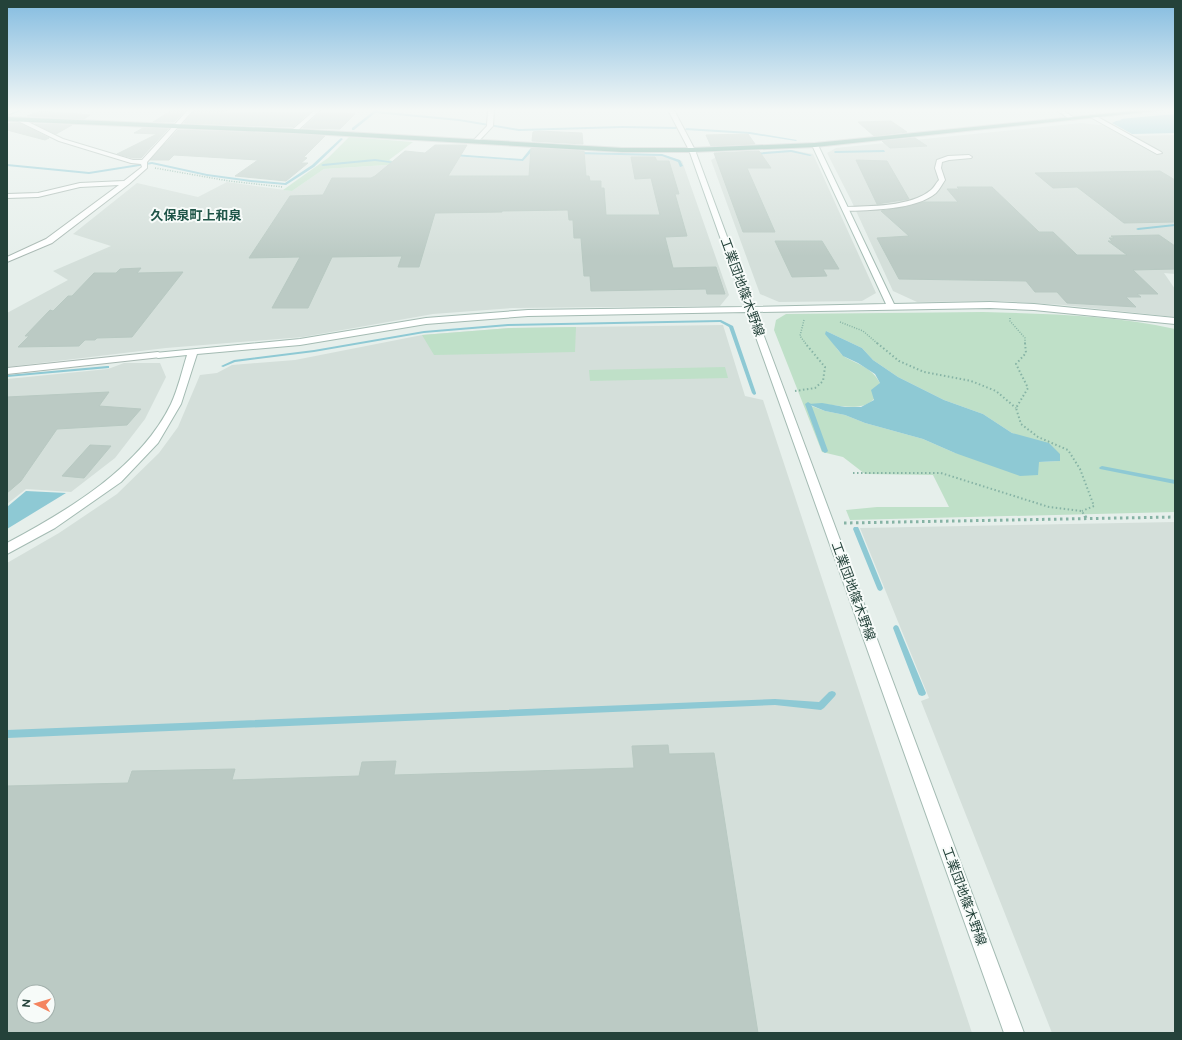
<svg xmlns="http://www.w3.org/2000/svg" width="1182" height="1040" font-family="Raleway,'Noto Sans JP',sans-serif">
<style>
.built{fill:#d4dfda;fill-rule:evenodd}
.green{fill:#bfe0c8;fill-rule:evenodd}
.water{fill:#8ec9d4}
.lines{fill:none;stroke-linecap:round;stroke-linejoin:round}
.stream{fill:#8ec9d4;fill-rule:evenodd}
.building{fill:#bbcac4;stroke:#b8c9c2;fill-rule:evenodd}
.street-casing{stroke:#a8b8b2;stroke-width:2}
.secondary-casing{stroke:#a4bbb3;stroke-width:2}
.primary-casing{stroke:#c2cac8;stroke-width:2}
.path-far2{stroke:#86b3a5;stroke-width:1.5;stroke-dasharray:1 1.5;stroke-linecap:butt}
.path-far1{stroke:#86b3a5;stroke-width:2;stroke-dasharray:1.5 2.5;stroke-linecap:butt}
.path{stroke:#86b3a5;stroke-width:3;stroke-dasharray:2.5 3.5;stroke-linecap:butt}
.street{fill:#fff;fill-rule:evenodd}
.secondary{fill:#fff;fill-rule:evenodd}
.primary{fill:#6aa596;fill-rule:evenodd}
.labels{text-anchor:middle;stroke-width:4;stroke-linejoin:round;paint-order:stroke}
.far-quarter-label{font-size:13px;font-weight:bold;fill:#1f5548;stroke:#f7fbf9}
.street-label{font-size:13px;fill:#24423a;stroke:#f7fbf9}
</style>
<rect width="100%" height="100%" fill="#e6efeb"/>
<path class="built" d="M1081,123L1099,125L1112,124L1134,136L1175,135V274L1164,273L1175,289V317L1063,305L1002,301L917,302L893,291L851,200L827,153L836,148Z
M532,149L621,155H663L682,161L729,295L720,306L512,308L433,314L303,337L166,348L7,367V313L68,280L53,271L111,246L73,234L137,183L198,197L227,182L292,191L324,169L402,164L451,156L523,161Z
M792,150L813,154L876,293L862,301L779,302L760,294L711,160L722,154Z
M723,325L745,396L763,400L972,1033H7V563L59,533L117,494L159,453L178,427L200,375L217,373L232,365L295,360L422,335L511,328ZM24,992H48V1016H24Z
M124,363H160L166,377L145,419L115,458L71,492L26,489L7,504V379L108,369Z
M1175,522V1033H1052L921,701L929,698L860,528Z"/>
<path class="green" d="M349,137L413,142L389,160L402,164L324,169L292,191L283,190L328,158Z
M983,312C1047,314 1112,315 1175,329V512L850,520L846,510L877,507H949L933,475L865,474L843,457L822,452L774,330L776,320L786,314ZM826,331L862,348L873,360L898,377L944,400L983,414L1012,433L1025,438L1060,461L1039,462L955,453L923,439L865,423L845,415L825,411L809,405C829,400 857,415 873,400C877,397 878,388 880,383C871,367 859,365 845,357C837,352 831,338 826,331Z
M576,327L575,352L434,355L422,335L511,328Z
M725,367L728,378L590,381L589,370Z"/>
<path class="water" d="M1175,114V133L1132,134L1112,123L1116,121L1122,120L1120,119Z
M826,331L862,348L873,360L898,377L944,400L983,414L1012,433L1049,443L1060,454V461L1039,462L1038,475L1020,476L955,453L923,439L865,423L845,415L825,411L808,404L822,403L845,407H861L874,400L871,390L880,383L875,374L858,363L843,356L825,334Z
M26,491L66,493L7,529V507Z"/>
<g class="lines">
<path class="stream" d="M19,110H23L13,114L12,113Z
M375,110H378L377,111L459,119L519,129L622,126L676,127L677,128L676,129L622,128L519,131L459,121L375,113L354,130H352V128Z
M686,128L750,132L797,140L796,141L750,134L685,130Z
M341,138L343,139L314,167L286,185L251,182L207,176L152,164L89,174L7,166V164L89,172L152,162L207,174L251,180L285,183L312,165Z
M530,149H539L540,150L532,151L523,161L453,156L451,155L453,154L522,159Z
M791,150L812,155L810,156L791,152L753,155L751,154L753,153Z
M884,150L885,152L835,153L834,152L835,151Z
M578,152L662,154L680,160L683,166L680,167L678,162L662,156L577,154Z
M375,159L401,163L399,164L375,161L323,166L321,165L323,164Z
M1175,224V226L1138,230L1136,229L1138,228Z
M721,320L733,326L756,393V394L754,395L752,393L729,327L720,322L508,326L424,333L314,352L235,362L223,367L221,366L234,360L314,350L424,331L508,324Z
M107,366H109V368L7,377V375Z
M808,402L811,404L828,451L827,452L825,453L822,451L805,404Z
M1102,466L1175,480V484L1100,469L1099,468L1100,467Z
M854,527H858L859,529L883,588L882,590L880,591L878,590L877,588L853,529Z
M896,625L898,626L899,628L926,693L925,695L922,696L919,695L918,693L893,628L894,626Z
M832,691L835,692L836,694L835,696L824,708L821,710L775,705L7,738V730L775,699L819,702L829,692Z"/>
</g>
<path class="building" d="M172,110H186L174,122H153Z
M194,110H227L223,113L310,112L293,127L184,123Z
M41,111L90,115L84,119L27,116Z
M319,113H340L355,114L340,129L303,128Z
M891,121L907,132L874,136L858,122Z
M11,123H19L49,138L45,140L7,130V124Z
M35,124L72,125L56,134Z
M143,128L168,129L141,158H133L117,154L157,134L134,133Z
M178,130L294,134L325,136L304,157L307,158L301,163H308L286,181L235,176L258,160L174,155L169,160H150Z
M538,131L582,133L583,144L532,141L533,132Z
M748,134L755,144L711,146L706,135Z
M915,138L927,146L890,148L882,141Z
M435,145H467L448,176H529L531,148L584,151L586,176H589L590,181H601V188H604L606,215H660L651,178L635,179L631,157H655L657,161H669L679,194H675L687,236L665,237L673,268L716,267L725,294H707L706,289L591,291L590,276H584L581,238H574L573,220H569L568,210L502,211V212L435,213L419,267H398L402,256L332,257L308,308H272L300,257L249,258L290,196L323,195L332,178H371L375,176L405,151L425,153Z
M759,151L771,168H747L775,232H743L714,153Z
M856,160L887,161L909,199L877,204Z
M1160,171L1175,180V222L1124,223L1077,187L1053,188L1035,173Z
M957,187H992L1039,232H1053L1077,255H1127L1108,241H1112L1109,238H1114L1111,236L1159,235L1175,246V269L1133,270L1158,294H1137L1141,297H1126L1136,307L1067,303L1057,292H1035L1026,281L899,279L877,238L909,236L881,211L906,207L923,202H958L947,189H959Z
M775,241H822L839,269H823L827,276L792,277Z
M141,268L137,273L183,272L132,337L97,338L95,340H85L79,346L18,347L29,336H25L50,310L53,311L68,296H72L94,273H116L120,269Z
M109,392L99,406L141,409L127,425L57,429L21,481L7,493V397Z
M90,445L111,446L84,478L62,476Z
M668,745L669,754L714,753L758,1033H7V786L128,783L132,771L235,769L232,780L359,776L362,762L396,761L394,775L634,768L632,746ZM24,992H48V1016H24Z"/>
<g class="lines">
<g class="street-casing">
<path id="street" d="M11,110H19L7,115V111Z
M188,110H193L147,162V168L129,184L52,243L7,262V257L46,239L119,185L80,187L38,197L7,198V194L38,193L80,183L124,181L142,167L141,164L131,163L59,141L18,121V119H22L63,139L133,160H142Z
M315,110H320L296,132H292V130Z
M488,110H494L493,126L477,143H473V141L487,126Z
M668,110H674L695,150L694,151L689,150Z
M1056,110H1062L1076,119L1071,120Z
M1094,115L1161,152L1162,153L1157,154L1092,118L1091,117Z
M969,155L972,157L971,158L949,160L942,162L941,168L945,180C942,184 940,189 936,193C916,210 871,210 845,211L842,209L845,207C870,206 911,207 931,190C934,188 936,183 939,180L935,168L937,160L948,156Z
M158,352L163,355L161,357L7,374V368Z"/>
</g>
<g class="secondary-casing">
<path id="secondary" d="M813,144L818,145L894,304L990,302L1034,304L1175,318V324L1034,310L990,308L755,312L1024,1033H1004L747,312L528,316L426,324L300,345L197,354L181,404L158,443L121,482L55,528L7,554V543C67,511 140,468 171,404C178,389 182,371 187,355L158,358L153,355L155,353L300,339L426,318L528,310L745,307L689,150L690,149L695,150L753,307L886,304L812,145Z"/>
</g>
<g class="primary-casing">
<path id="primary" d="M1143,110H1163L815,147L692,152H622L294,133L7,121V117L294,129L622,148H692L815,143Z"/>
</g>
<path class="path-far2" d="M155,168L229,181L283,187
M1010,318V321L1025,338V344
M804,320L800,336L806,344
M840,322L863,331L878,344"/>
<path class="path-far1" d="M877,343L899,361L924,372L971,381L996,391L1016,408
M1025,343L1026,353L1016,364L1028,388L1016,408L1021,424L1038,437L1068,450L1080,469L1094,506L1082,511
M795,391L815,388L823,381L825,367L805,343
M853,473H941L1049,507L1082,511L1085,517"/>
<path class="path" d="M1085,516L1086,518
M844,523L1175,517"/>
<use href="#street" class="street"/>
<use href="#secondary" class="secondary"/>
<use href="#primary" class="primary"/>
</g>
<linearGradient id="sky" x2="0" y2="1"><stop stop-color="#84bce0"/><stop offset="0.43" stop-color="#f4f8f6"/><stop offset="1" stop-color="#f4f8f6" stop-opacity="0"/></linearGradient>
<rect width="1182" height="256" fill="url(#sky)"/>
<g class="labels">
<g class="far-quarter-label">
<text x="196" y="220">久保泉町上和泉</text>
</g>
<g class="street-label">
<text transform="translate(743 287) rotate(70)" y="5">工業団地篠木野線</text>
<text transform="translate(854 591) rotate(70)" y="5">工業団地篠木野線</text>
<text transform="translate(965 896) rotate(70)" y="5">工業団地篠木野線</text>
</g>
</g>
<rect width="1182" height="1040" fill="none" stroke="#24423a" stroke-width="16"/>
<g transform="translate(36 1004) rotate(275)"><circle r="19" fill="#f7fbf9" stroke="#a3b1ad"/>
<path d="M0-3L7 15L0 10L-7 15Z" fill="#f4845f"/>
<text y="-6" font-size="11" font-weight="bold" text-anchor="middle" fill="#24423a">N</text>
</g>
</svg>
